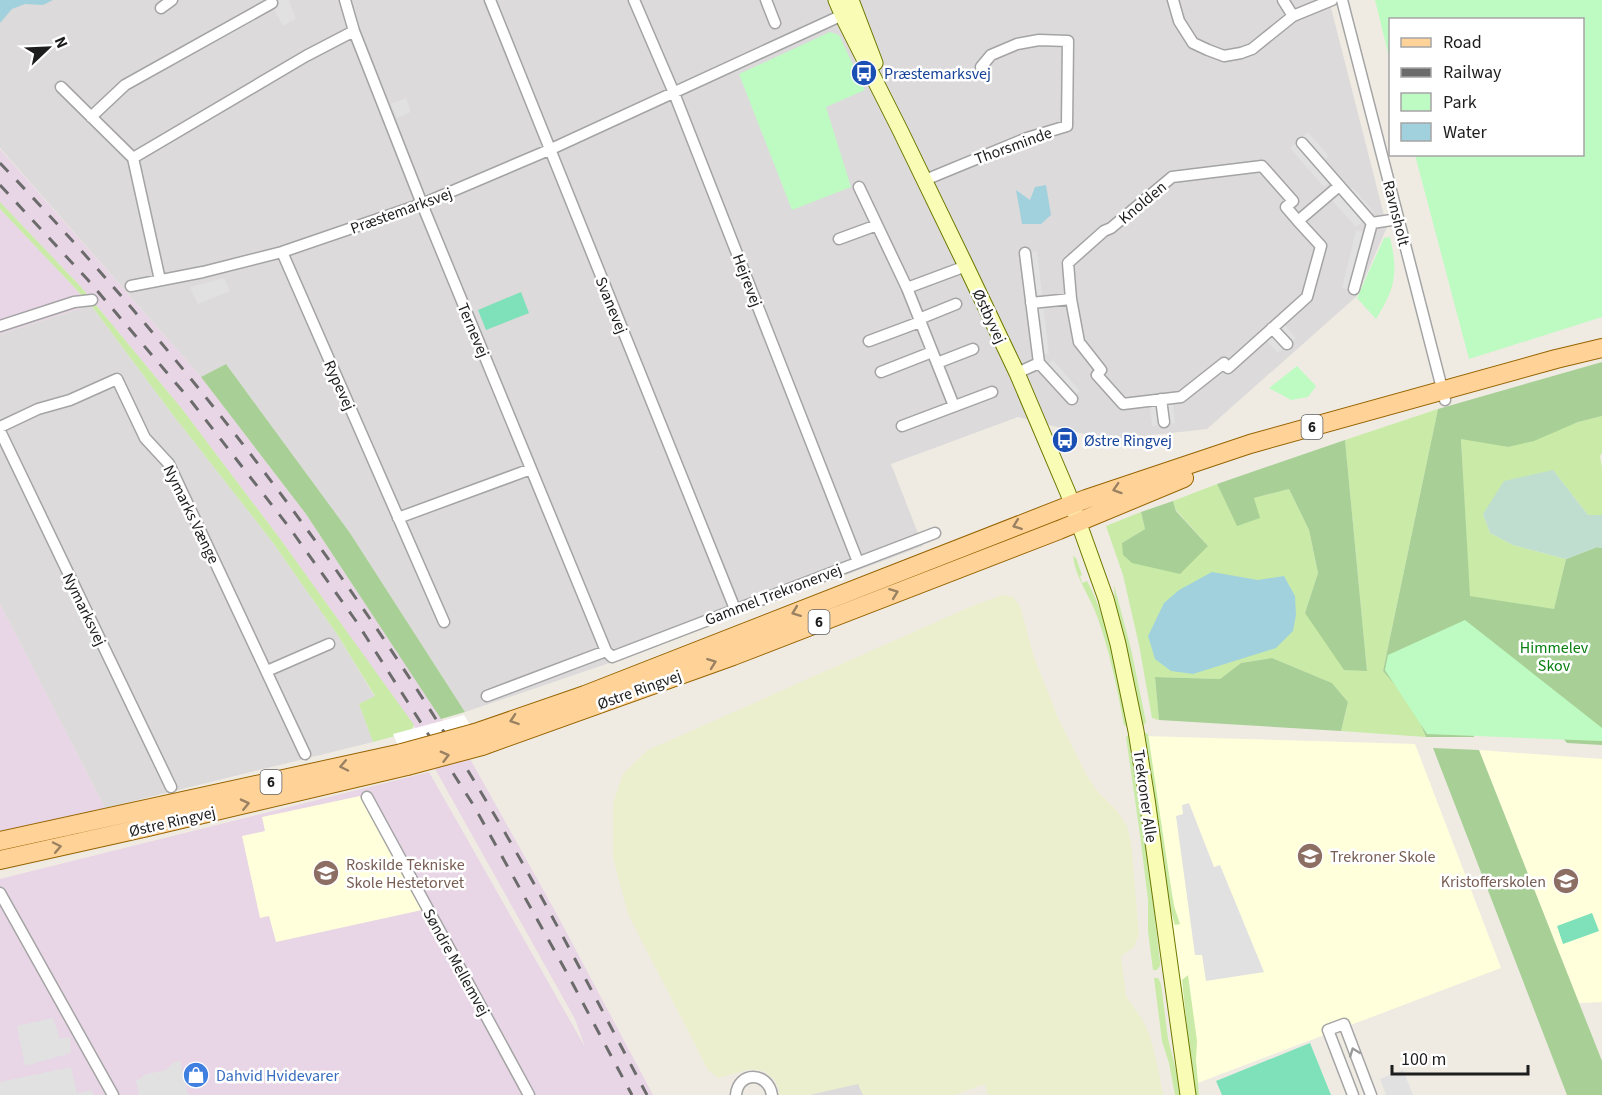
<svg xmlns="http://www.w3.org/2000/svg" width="1602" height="1095" font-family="'Source Sans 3',sans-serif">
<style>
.residential{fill:#dcdada}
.industrial{fill:#e8d5e5}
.education{fill:#ffffdc}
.farmland{fill:#ecefcd}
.grass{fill:#c9eba7}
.forest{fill:#a8d096}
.wetland{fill:#bfdecf}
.park{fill:#befbc2}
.pitch{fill:#7ee1ba}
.parking{fill:#e1e1e1}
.water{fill:#a2d1de}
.pier{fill:#fff}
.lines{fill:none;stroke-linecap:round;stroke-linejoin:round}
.street-casing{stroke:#a4a4a4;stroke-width:13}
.secondary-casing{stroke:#6c7801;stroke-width:17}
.primary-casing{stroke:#976400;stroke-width:20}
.street{stroke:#fff;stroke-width:10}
.secondary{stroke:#f8fcb4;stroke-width:15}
.primary{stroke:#ffd298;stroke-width:18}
.rail{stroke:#6b6b6b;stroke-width:3;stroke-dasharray:12 12;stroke-linecap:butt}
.primary-bridge-casing{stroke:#976400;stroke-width:20;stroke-linecap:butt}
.primary-bridge{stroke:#ffd298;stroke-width:18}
.oneway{stroke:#998161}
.oneway2{stroke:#999}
.labels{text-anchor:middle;stroke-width:5;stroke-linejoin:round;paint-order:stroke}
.shield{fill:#fff;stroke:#616161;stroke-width:1.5}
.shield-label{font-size:15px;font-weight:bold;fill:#1d1d1d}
.transit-label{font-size:16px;fill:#164399;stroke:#fff;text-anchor:start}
.street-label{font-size:16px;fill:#1d1d1d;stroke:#fff}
.park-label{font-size:16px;fill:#087f11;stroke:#fff}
.education-label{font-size:16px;fill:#785e54;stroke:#fff;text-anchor:start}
.shop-label{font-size:16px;fill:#366cbe;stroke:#fff;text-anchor:start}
</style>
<rect width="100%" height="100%" fill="#efebe3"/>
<path class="residential" d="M0,0H1329L1387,227L1357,296L1207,429L1107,440L1018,417L891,464L923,546L618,660L465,712L350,533L226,364L201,377L0,148Z
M91,305L173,415L271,540L337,634L375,697L359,704L373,742L105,808L0,604V334Z
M859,1083L863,1095H809Z"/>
<path class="industrial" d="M0,149L201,377L306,514L444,723L417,730L278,536L182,409L81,287L0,202Z
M0,209L91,305L0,334Z
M0,604L105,808L0,831Z
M469,757L555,911L653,1095H0V879L429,772L585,1047L575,1019L434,767Z"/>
<path class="education" d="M1144,736L1415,744L1501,968L1195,1084Z
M1479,750L1602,759V1002L1579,1003Z
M360,796L422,910L276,942L269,916L260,918L242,836L265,831L262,817Z"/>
<path class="farmland" d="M1003,595L1013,597L1020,606L1034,657L1059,720L1087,776L1097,791L1117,811L1127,826L1131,842L1139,935L1134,947L1121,956L1126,996L1142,1019L1150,1036L1158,1068L1163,1095H988L985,1084L954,1095H863L858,1084L809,1095H779V1090L775,1080L764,1071L751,1069L718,1078L708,1070L628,914L613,858V803L623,774L648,750L972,606Z"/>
<path class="grass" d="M0,202L81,287L182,409L278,536L414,725L410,732L373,742L359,704L375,696L337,634L271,540L173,415L91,305L0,209Z
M1438,409L1383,671C1402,692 1416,709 1426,737L1341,731L1348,702L1332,683L1272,658L1241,663L1220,679L1155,677L1159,720L1152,718L1139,645L1123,575L1106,526L1141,512L1145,529L1122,543L1208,546L1176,510L1173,501L1217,484L1237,525L1254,498L1289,489L1309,530L1318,573L1305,613L1367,671L1345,440Z
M1602,416V453L1600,456L1602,468V515H1588L1553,470L1483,514L1490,533L1513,545L1566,559L1554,610L1469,596L1461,438L1508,447L1578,422Z
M1073,556L1076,558L1082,575L1080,576L1082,583L1087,581C1111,626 1118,679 1130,728L1124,725C1117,688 1110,652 1097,616C1090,596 1075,577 1073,556Z
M1114,585L1131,649L1146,722L1143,726H1141L1115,606Z
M1143,732L1148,734L1169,875L1174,906L1180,924L1175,925L1170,909Z
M1131,733L1149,867L1160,962V966L1157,970H1153L1148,931V900L1140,835L1126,737Z
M1188,975L1197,1041L1196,1060L1199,1095H1194L1182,980Z
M1154,978H1158L1161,984L1168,1039L1175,1066L1181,1095H1175L1169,1063L1162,1041Z"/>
<path class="forest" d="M1602,362V416L1578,422L1534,441L1508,447L1461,439L1470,596L1554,609L1566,559L1597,547L1602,548V745L1567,743L1472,629L1474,737H1426C1415,708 1402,693 1383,671L1438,409Z
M226,364L350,533L465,712L441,719L306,514L201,377Z
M1345,440L1367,671L1344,670L1305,613L1318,573L1309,530L1289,489L1254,498L1260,518L1237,526L1217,484Z
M1173,501L1176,511L1208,546L1180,574L1132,563L1123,555L1122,543L1145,529L1141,512Z
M1272,658L1332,683L1348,702L1341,731L1159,720L1155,677L1220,679L1241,663Z
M1433,748L1479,750L1602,1061V1095H1567Z"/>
<path class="wetland" d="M1553,470L1588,515H1602V548L1597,547L1566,559L1513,545L1490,533L1483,514L1504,481Z"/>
<path class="park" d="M1375,0H1602V317L1469,359L1415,155L1582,154V20H1390V61Z
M830,32L839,35L865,90L826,107L851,187L792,210L739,74Z
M1390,237C1398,273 1396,287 1376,319L1357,298L1384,238Z
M1297,366L1316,386L1308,397L1291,400L1269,388Z
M1465,620L1602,728V741L1427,734L1385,670L1388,655Z"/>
<path class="pitch" d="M521,292L529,313L486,330L478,310Z
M1592,913L1599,931L1563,944L1557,926Z
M1310,1043L1331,1095H1222L1216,1081Z"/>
<path class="parking" d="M269,0H289L296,19L283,26Z
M406,98L411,112L397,118L391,104Z
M1308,132L1329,156L1323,162L1336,177L1324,187L1290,148Z
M1344,186L1348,190L1352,187L1374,212L1356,227L1330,198Z
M1356,230L1372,234L1358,292L1342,288Z
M1037,251L1049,354L1032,356L1020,253Z
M224,278L230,291L198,304L190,287Z
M1282,322L1296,338L1278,353L1264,338Z
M1053,360L1080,391L1068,401L1041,371Z
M1173,404L1175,423L1152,426L1150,407Z
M1189,803L1214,867L1220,865L1264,972L1206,981L1202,955H1195L1176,816L1183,814L1182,805Z
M53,1018L60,1039L70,1037L71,1053L25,1066L17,1026Z
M180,1060L188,1095H139L136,1080L142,1078L143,1075L166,1070L172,1064Z
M71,1067L77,1093L92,1090L93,1095H0V1082Z
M1403,1070L1413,1095H1386L1380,1079Z"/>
<path class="water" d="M0,0H53L43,5L25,4L12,9L0,23Z
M1046,185L1051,215L1041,224H1022L1016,190L1030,200L1035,187Z
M1212,572L1258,580L1284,576L1295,596L1296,615L1293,631L1276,648L1193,674L1171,671L1155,659L1148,636L1164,603L1179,590Z"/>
<path class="pier" d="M464,715L486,753L411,775L393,734Z"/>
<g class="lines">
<g class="street-casing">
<path id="street" d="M345,0L354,31L422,204L606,651L612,657L935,533
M490,0L735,609
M634,0L674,93L858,562
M766,0L775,23
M1173,0L1179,21L1193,43L1208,50L1224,56L1241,53L1252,49L1293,16L1332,0
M1283,0L1293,16
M1342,0L1445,400
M161,8L172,0
M61,87L133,158L160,280
M91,117L125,85L272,3
M1302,143L1372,223L1354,289
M133,158L306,56L354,31
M925,180L1027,138L1067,126L1068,41L1039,40L1017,44L991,55L981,67
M859,187L907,288L954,406
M1298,221L1321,246L1307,297L1228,368L1224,363L1181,397L1123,404L1097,375L1101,370L1079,342L1071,299L1068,263L1104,231L1111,228L1172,177L1262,166L1293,201L1286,207L1298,221L1339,186
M1372,223L1398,219
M839,239L877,225
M282,252L444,622
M1025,253L1039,363L1072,399
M131,286L203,272L282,252L422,204L549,150L849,12
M907,288L966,266
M1031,303L1071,299
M919,319L956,304
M0,326L74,302L92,300
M1272,328L1287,344
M869,341L920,322
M937,363L973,349
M881,372L932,352
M1017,373L1039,363
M1161,399L1164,422
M902,426L992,392
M0,427L38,409L70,400L117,379L145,438L169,464L305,754
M0,431L171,787
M398,518L531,469
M267,671L329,644
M487,696L606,651
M367,797L529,1095
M0,893L113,1095
M736,1095C738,1071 768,1071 772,1095
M1353,1095L1328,1030L1344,1024L1371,1095"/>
</g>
<g class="secondary-casing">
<path id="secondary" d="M836,0L845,21L900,130L966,266L1017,373L1068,493L1106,599L1118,644L1136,731L1147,799L1188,1095
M851,0L875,63"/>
</g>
<g class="primary-casing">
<path id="primary" d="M475,733L585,695L1086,499L1250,444L1556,359L1602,348
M482,746L733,656L1059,530L1184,478
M0,841L402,753
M0,860L148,827L407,766"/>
</g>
<use href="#street" class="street"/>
<use href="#secondary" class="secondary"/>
<use href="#primary" class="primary"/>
<path class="rail" d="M0,163C185,356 348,569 485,799C543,895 594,996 647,1095
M0,185L88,280L191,401L289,527L356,621L474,806L568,975L632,1095"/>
<g class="primary-bridge-casing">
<path id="primary-bridge" d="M402,753L475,733
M407,766L482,746"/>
</g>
<use href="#primary-bridge" class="primary-bridge"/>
</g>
<defs><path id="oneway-chevron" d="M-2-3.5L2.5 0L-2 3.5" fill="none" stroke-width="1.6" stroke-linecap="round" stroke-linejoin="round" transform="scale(1.5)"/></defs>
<g class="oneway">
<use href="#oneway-chevron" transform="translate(1117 489) rotate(162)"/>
<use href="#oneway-chevron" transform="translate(1017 525) rotate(159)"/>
<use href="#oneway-chevron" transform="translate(894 593) rotate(-21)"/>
<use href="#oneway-chevron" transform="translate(796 612) rotate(159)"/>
<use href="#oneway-chevron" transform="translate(712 663) rotate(-20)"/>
<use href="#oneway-chevron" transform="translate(514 720) rotate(161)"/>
<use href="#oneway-chevron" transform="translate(445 756) rotate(-15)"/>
<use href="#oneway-chevron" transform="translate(344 766) rotate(168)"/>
<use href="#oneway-chevron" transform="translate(245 804) rotate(-13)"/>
<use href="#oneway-chevron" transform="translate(57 847) rotate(-12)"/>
</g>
<use class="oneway2" href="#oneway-chevron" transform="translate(1354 1052) rotate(-111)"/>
<defs>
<g id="bus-disc" transform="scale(1.35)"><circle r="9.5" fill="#1a4fb4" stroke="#fff"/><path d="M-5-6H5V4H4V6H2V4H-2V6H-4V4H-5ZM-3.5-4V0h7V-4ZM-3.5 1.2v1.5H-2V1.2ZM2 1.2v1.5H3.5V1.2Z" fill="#fff"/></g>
<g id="school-disc" transform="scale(1.35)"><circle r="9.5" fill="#8d6e63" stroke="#fff"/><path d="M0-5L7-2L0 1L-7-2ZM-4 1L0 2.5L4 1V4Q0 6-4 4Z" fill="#fff"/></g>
<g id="shop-disc" transform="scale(1.35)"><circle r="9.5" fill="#3f7fe0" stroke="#fff"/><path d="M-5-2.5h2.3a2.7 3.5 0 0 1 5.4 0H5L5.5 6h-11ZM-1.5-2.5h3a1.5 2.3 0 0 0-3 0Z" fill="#fff"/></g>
</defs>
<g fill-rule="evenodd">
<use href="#bus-disc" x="864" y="73"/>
<use href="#bus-disc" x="1065" y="440"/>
<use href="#school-disc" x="1310" y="856"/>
<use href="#school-disc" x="326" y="873"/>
<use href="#school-disc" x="1566" y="881"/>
<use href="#shop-disc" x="196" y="1075"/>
</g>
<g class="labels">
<g class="shield">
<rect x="1301.5" y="415" width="21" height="24" rx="4.5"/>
<rect x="808.5" y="610" width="21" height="24" rx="4.5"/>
<rect x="260.5" y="770" width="21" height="24" rx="4.5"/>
</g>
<g class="shield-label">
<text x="1312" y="432">6</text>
<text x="819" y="627">6</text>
<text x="271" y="787">6</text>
</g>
<g class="transit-label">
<text x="884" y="79">Præstemarksvej</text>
<text x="1084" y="446">Østre Ringvej</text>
</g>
<g class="street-label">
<text transform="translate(1013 145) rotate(-20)" y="6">Thorsminde</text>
<text transform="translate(1142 202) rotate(-40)" y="6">Knolden</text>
<text transform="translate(401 210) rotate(-20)" y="6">Præstemarksvej</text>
<text transform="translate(1397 213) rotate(76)" y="6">Ravnsholt</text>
<text transform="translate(748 280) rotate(69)" y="6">Hejrevej</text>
<text transform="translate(612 305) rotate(68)" y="6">Svanevej</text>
<text transform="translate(990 316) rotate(65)" y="6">Østbyvej</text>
<text transform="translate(474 330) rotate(67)" y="6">Ternevej</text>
<text transform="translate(340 385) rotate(66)" y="6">Rypevej</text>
<text transform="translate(192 514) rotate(64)" y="6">Nymarks Vænge</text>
<text transform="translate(773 594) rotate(-21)" y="6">Gammel Trekronervej</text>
<text transform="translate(85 609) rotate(64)" y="6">Nymarksvej</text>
<text transform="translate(639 689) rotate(-20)" y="6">Østre Ringvej</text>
<text transform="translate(1146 796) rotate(82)" y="6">Trekroner Alle</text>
<text transform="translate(172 821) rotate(-13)" y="6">Østre Ringvej</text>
<text transform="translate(457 962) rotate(61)" y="6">Søndre Mellemvej</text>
</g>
<g class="park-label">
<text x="1554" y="653">Himmelev<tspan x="1554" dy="18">Skov</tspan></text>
</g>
<g class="education-label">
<text x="1330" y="862">Trekroner Skole</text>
<text x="346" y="870">Roskilde Tekniske<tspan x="346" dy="18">Skole Hestetorvet</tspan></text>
<text x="1546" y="887" text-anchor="end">Kristofferskolen</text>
</g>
<g class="shop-label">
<text x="216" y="1081">Dahvid Hvidevarer</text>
</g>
</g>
<rect x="1389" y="18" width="195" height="138" fill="#ffffff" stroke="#a5a5a5" stroke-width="1.5"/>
<rect x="1401" y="38" width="30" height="9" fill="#ffd298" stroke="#a5a5a5" stroke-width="1.5"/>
<text x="1443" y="48" font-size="18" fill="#1d1d1d">Road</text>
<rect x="1401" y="68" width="30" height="9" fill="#6b6b6b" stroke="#a5a5a5" stroke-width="1.5"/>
<text x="1443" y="78" font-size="18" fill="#1d1d1d">Railway</text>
<rect x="1401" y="93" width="30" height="18" fill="#befbc2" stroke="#a5a5a5" stroke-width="1.5"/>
<text x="1443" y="108" font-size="18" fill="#1d1d1d">Park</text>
<rect x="1401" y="123" width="30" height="18" fill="#a2d1de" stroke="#a5a5a5" stroke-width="1.5"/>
<text x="1443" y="138" font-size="18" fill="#1d1d1d">Water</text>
<g transform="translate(48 48) rotate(67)" stroke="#ffffff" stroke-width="4.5" paint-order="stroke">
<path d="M0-4.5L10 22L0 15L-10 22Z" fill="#1d1d1d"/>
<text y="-9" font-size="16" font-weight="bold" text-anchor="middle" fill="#1d1d1d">N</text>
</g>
<path d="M1392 1065v9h136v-9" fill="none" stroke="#1d1d1d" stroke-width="3"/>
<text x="1401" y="1065" font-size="18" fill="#1d1d1d" stroke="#ffffff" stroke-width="4.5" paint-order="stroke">100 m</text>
</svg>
